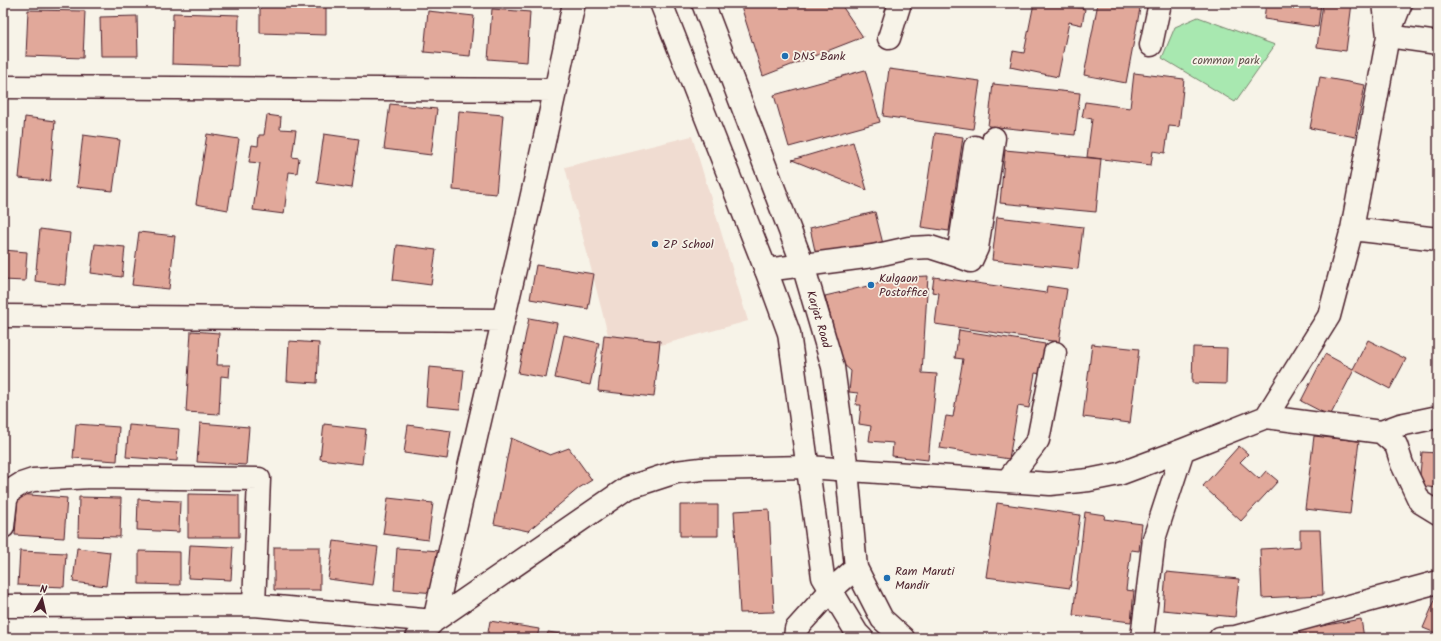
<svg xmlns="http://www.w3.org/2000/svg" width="1441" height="641" font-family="Kalam,sans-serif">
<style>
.built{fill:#f0dcd1}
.green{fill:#a8e8b0;stroke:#79846e}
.building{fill:#e1a89a;stroke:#4a1f2b}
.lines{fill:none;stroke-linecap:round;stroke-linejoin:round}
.minor-casing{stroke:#4a1f2b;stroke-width:25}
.major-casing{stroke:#4a1f2b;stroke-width:25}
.minor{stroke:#f7f3e8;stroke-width:22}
.major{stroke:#f7f3e8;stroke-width:22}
.poi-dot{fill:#1f6fb2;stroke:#f7f3e8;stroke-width:1.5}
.labels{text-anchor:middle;stroke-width:3.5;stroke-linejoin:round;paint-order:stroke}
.poi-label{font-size:12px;fill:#4a1f2b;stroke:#f7f3e8;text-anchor:start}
.park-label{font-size:12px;fill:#62514c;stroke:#f7f3e8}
.street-label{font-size:12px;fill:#4a1f2b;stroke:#f7f3e8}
</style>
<rect width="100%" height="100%" fill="#f7f3e8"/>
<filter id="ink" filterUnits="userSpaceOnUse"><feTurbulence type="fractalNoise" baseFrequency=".025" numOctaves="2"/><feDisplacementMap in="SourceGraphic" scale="8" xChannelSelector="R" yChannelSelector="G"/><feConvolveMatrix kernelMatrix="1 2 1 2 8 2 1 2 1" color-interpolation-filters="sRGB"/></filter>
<g filter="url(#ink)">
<path class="built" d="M692,136L748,321L614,358L565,167Z"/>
<path class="green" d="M1198,17L1275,45L1235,102L1162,58L1175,27Z"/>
<path class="building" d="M260,3H326V35L260,33Z
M740,3H840L863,37L763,76Z
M1034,3H1054L1085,9L1082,25L1069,22L1058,77L1010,67L1013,51L1024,53Z
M1098,3H1141L1126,83L1084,75Z
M1266,3H1321L1318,27L1264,19Z
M1323,3H1352L1346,51L1317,47Z
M492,9L530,12L527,62L488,59Z
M28,10L85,11L83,58L26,56Z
M428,11L474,16L470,56L424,52Z
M173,13L239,15L238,66L172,64Z
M137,16L138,56H101L100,17Z
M889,69L980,81L973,129L883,116Z
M865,70L880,122L789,147L774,95Z
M1134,73L1184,79L1179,127L1169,126L1165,153L1153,151L1151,165L1087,157L1092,119L1082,117L1085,102L1130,108Z
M1320,77L1365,85L1355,137L1310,128Z
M1438,79V107L1434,106Z
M993,84L1080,93L1075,135L988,126Z
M390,104L437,109L431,155L384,149Z
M459,111L503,115L496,194L453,190Z
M267,115L281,117L280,129L296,130L292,157L299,158L297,173L289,172L284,214L253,210L260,163L249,162L252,145L258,146L259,135H264Z
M25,117L55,121L50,181L19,178Z
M935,133L963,137L949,231L921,227Z
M207,134L239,139L228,210L196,204Z
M324,134L359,139L352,188L317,183Z
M83,135L120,140L113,191L77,187Z
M853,142L867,190L792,160Z
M1005,150L1101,159L1096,212L1000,203Z
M875,212L883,244L817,260L810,228Z
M997,217L1083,227L1078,269L992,260Z
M40,229L70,233L65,285L35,281Z
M139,232L175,236L169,289L132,285Z
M95,244L125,247L122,277L91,273Z
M397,245L436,250L431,285L393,280Z
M3,250L27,252L25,281L3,280Z
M536,265L594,274L588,309L530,299Z
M928,276L922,373L937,374L928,460L892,456L893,443L869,441L871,426L859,424L861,405H856L858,393L849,392L851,371L843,364L825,296L906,277Z
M934,277L1046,293L1047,286L1067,289L1059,342L935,324L939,293L932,292Z
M529,318L557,323L546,378L518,373Z
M959,330L1045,344L1041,374L1035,373L1029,408L1018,406L1009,459L940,448L946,416L953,417L963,359L955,358Z
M191,331L219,333L217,365H230L229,377L221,376L219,414L186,412Z
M564,335L599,343L590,385L555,378Z
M604,335L660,341L654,397L598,391Z
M1368,340L1406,359L1390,389L1354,370L1330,416L1301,401L1325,354L1353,369Z
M289,341L319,343L317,383L287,381Z
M1092,344L1139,349L1130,423L1083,417Z
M1193,347L1227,348L1226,384L1192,383Z
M429,367L464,370L460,409L426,406Z
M200,423L249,427L246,465L197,462Z
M76,424L119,427L117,461L73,458Z
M324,424L366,429L362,464L320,459Z
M129,425L179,429L177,461L126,457Z
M408,425L451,431L447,459L404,453Z
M1314,436L1359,441L1350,514L1305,509Z
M511,438L550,455L569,448L592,480L579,488L528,531L494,524Z
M1239,446L1248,454L1240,462L1259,479L1266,471L1278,481L1241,521L1203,486Z
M1422,452L1438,453V488L1419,486Z
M18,494L67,498L64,538L15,535Z
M188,494L239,495V537H188Z
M79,497L121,498L120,537L78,536Z
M388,498L433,503L428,540L383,534Z
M138,499L180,501L179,532L137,530Z
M997,503L1080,515L1070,588L986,577Z
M680,505H718V536H680Z
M769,509L774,612L740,613L734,511Z
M1085,512L1105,515L1104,519L1142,524L1139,551L1131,550L1126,590L1134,591L1131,622L1073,615Z
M1300,530H1320L1323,595L1262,598L1260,549L1300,547Z
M334,541L378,547L373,585L328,579Z
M190,545L233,547L231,580L188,578Z
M274,547H320V590H274Z
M77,548L110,552L106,586L73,582Z
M397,548L440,551L437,593L394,590Z
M20,551L66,553L64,587L18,585Z
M139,551L180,552V585L139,584Z
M1166,572L1239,579L1235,617L1163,610Z
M1438,593V634L1423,628Z
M1361,619L1364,638H1301L1299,630Z
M490,621L539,629L537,638H487Z
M548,632L585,638H547Z"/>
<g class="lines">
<g class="minor-casing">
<path id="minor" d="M1401,3L1388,36L1438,43
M889,38L900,3
M1151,45L1160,3
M3,87L556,90
M1352,229L1438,239
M958,256L971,261L977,248L994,138
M766,270L873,256L909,248L930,247L958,256L975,147
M3,316L502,320
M1266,417L1381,432L1396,445L1402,464L1420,502L1438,513
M1381,432L1400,425L1438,417
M1007,481L1038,440L1055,353
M3,527L6,500L10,491L21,484L33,480L92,477L259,479L254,605
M3,606L254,605L434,621C480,415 531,210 574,3
M417,638L434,621L627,488L676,472L701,469L808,467L1050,484L1089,480L1119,474L1183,450L1266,417L1329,316L1352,229L1388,36L1384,3
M795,638L796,629L831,590L856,568
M1142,638L1154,539L1183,450
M1220,638L1235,637L1438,582"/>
</g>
<g class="major-casing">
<g id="major">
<path d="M661,3L766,270L789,333L823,577L857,633L862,638"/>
<path id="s1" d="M703,3L803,265L833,367L847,470L856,568L882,619L903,638"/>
</g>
</g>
<use href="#minor" class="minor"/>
<use href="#major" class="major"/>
</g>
</g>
<g class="poi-dot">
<circle cx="785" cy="56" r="4"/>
<circle cx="655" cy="244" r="4"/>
<circle cx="871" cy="285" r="4"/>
<circle cx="887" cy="578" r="4"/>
</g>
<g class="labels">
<g class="poi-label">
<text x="793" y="60">DNS Bank</text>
<text x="663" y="248">ZP School</text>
<text x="879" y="282">Kulgaon<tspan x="879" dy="14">Postoffice</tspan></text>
<text x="895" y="575">Ram Maruti<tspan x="895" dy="14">Mandir</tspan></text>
</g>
<g class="park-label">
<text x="1226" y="64">common park</text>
</g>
<g class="street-label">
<text dy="4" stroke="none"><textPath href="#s1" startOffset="337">Karjat Road</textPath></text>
</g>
</g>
<rect width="1441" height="641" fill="none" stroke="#f7f3e8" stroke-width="16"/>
<rect x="8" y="8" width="1425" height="625" fill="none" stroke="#4a1f2b" stroke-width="1.5" filter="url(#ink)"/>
<g transform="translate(42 599) rotate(8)" stroke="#f7f3e8" stroke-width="3" paint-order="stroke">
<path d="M0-3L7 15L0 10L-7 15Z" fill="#4a1f2b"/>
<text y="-6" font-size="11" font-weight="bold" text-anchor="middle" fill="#4a1f2b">N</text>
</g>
</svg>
